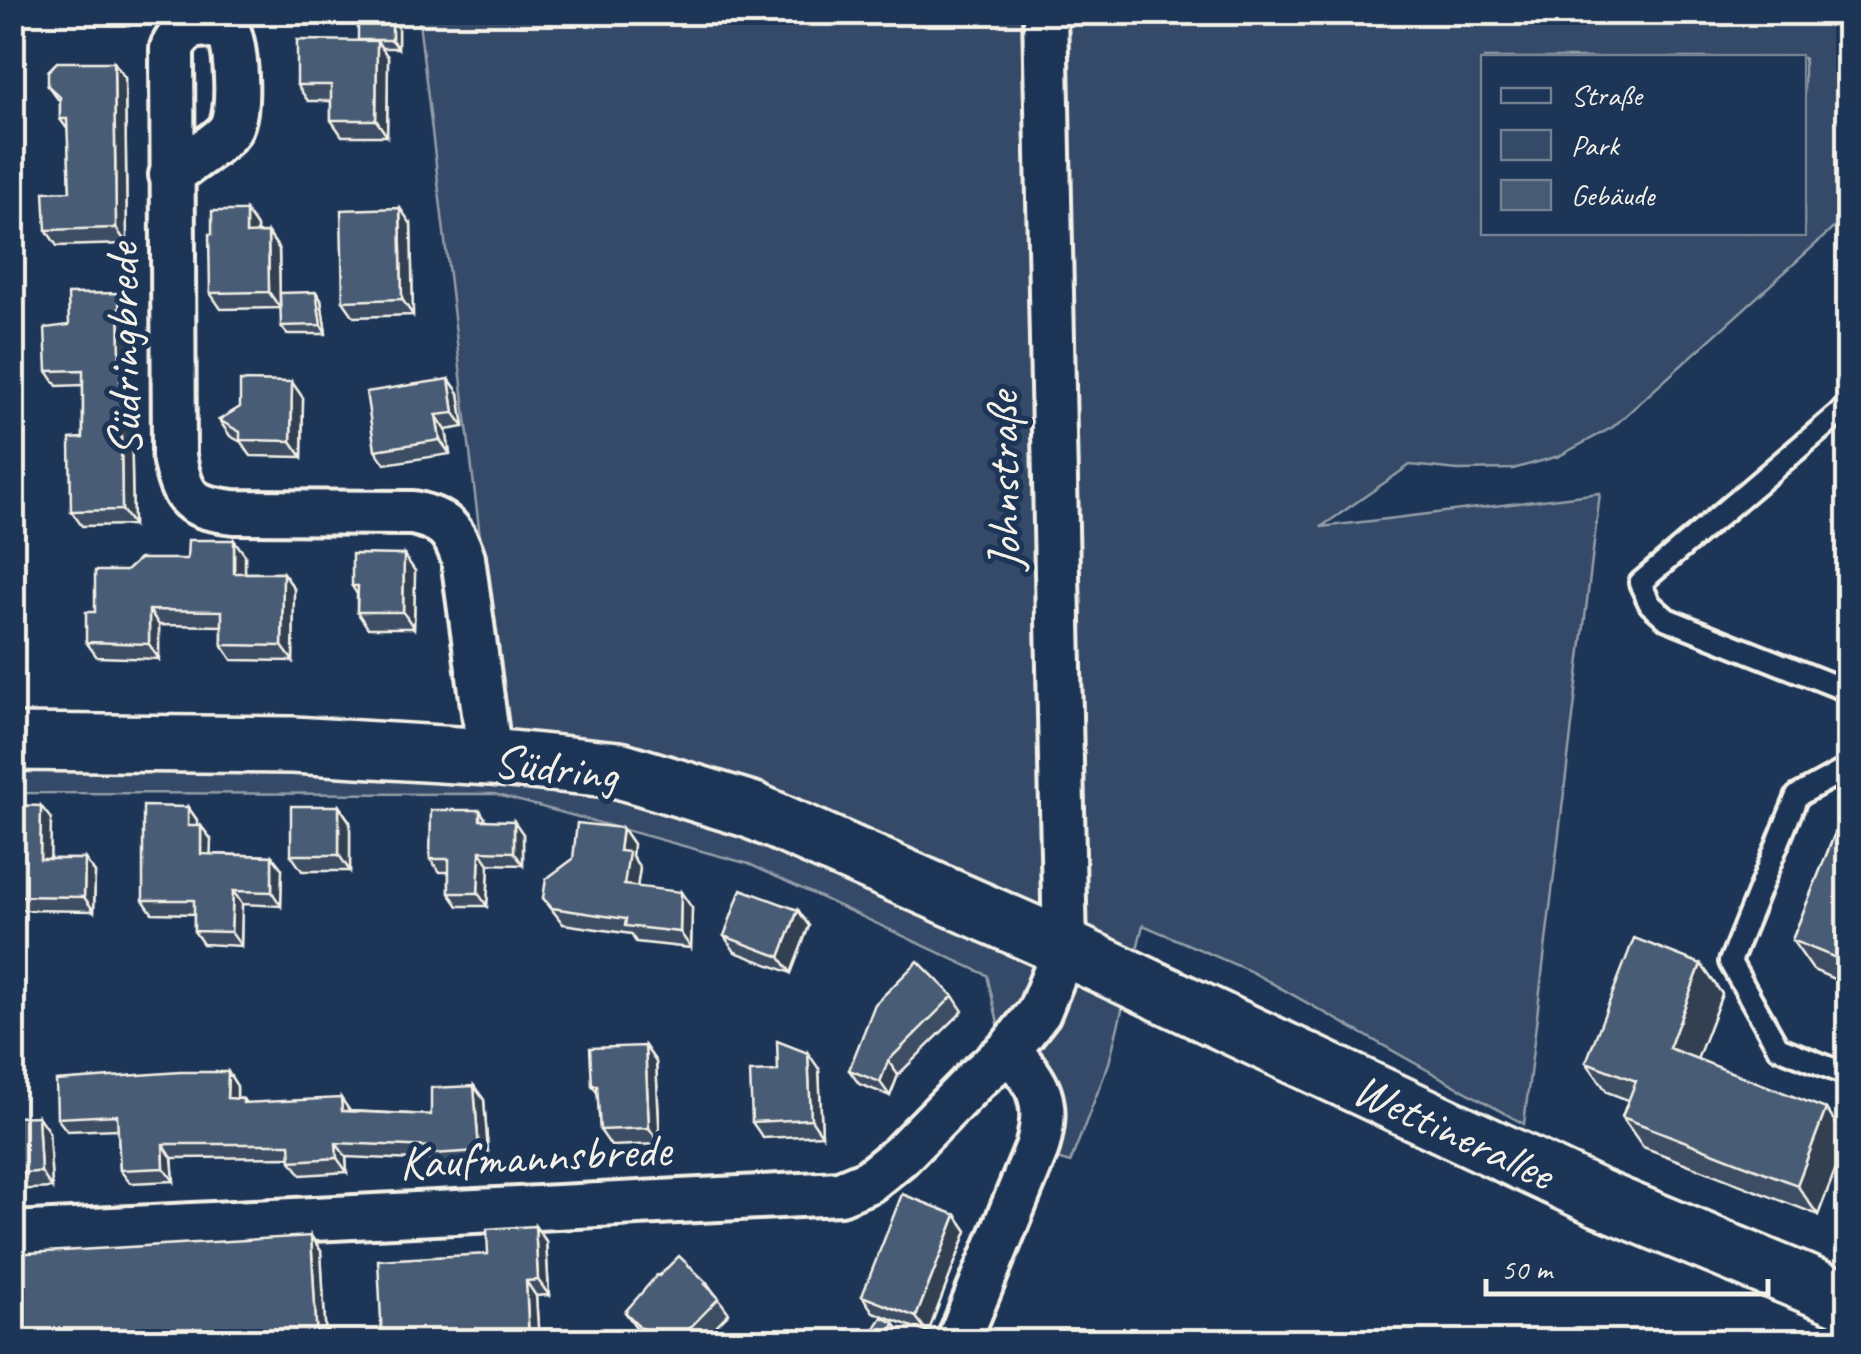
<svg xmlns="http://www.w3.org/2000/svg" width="1861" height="1354" font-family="Caveat,sans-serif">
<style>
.green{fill:#354a67;stroke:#949ea8;stroke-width:2.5;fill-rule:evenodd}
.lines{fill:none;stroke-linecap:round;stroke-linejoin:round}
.lane-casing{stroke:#f4f1e8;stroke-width:28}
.street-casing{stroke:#f4f1e8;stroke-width:50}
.secondary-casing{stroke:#f4f1e8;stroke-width:62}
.lane{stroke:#1d3557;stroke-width:20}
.street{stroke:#1d3557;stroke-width:42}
.secondary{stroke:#1d3557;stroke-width:55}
.wall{fill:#3e4e64;stroke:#f4f1e8;stroke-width:2.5}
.shaded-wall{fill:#324051;stroke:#f4f1e8;stroke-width:2.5}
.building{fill:#485b74;stroke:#f4f1e8;stroke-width:2.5}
.labels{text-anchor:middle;stroke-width:10;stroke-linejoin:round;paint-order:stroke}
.street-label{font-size:48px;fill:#f4f1e8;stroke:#1d3557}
</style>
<rect width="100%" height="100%" fill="#1d3557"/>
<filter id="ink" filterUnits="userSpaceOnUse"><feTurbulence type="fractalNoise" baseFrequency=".01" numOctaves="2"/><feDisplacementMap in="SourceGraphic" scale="20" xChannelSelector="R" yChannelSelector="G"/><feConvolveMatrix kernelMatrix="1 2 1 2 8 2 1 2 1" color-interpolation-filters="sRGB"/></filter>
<g filter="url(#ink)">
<path class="green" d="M418,13H1848V215L1613,427L1559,456L1513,469L1458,470L1410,465L1321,527L1600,493L1524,1124L1250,971L1143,925L1109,1063L1070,1163L1027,1150L987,975L749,864L494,794L13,793V719L503,731ZM1484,58H1804V232H1484Z"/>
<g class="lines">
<g class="lane-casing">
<path id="lane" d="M1848,406L1640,583L1650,604L1667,619L1848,691
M1848,771L1839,773L1797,796L1730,962L1778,1047L1848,1075"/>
</g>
<g class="street-casing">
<path id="street" d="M171,175C184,165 222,141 229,130C241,113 236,54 230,35C206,20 185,22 172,48L174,456C182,500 190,507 234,512L413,513C444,520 453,528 463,558L490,757
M12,1234L840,1193L869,1181L900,1156L976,1079L1009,1050L1039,1012L1065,948L1045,12
M958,1342L1037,1148C1050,1100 1040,1086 1009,1050"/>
</g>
<g class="secondary-casing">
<path id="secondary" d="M12,742L293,745L490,757L619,770L751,810L1065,948L1599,1198L1848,1301"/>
</g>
<use href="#lane" class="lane"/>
<use href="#street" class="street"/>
<use href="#secondary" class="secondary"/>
</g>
<path class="wall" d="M358,12H397L398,14V48H381L388,57L387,136H342L331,120V101H308L297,85L359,41Z
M125,78L127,244L57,246L46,230L70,191L68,130L60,119V102L48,86Z
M246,211L257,227V233H268L279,249L280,308L221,309L210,293L212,234Z
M411,224L413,315L354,317L343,301Z
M316,292L321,300L326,334H287L281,326Z
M129,307L133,525L82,526L71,511L83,438V385L57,386L47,371L69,325Z
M449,379L459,393L464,427L446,430L450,454L385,464L375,450Z
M303,398L302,457L251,456L241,442L230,436L219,420Z
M245,555V573H283L294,588L293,661L232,660L222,645V626L159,625V659L97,657L86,642L126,571L187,559Z
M415,571L414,628H368L357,612V594L352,586Z
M1848,801V985L1813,970L1792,940Z
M12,805L51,819L50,859H85L95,873L94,911L18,910L12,902Z
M339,806L350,822V871H302L291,855Z
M188,807L197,820V826H201L211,839L210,854L272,856L282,869L281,906L242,904L241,946L203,944L194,931V914L152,913L143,900Z
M480,810L486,820L523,834V865L489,864L487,906H458L449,893V872H440L430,859Z
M622,828L633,844L632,856L640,868L637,886L692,908L691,948L636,942L631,934L563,924L543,898Z
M798,910L809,926L791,973L735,952L724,936Z
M1701,964L1722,994L1697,1059L1847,1139L1818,1215L1643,1147L1622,1117L1628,1100L1607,1092L1586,1062Z
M953,996L963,1011L898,1075L890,1096L859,1084L849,1070Z
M645,1046L656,1062L660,1144L611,1146L600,1130L598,1094L592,1085Z
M819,1069L822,1135L763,1138L752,1122Z
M228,1072L237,1086V1098L243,1099L246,1103L350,1111L431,1115L474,1086L484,1100L489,1165L443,1167L438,1161L346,1157L347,1172L301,1175L291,1161V1157L172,1158L174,1181L130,1183L120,1170L118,1129L67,1131L57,1118Z
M12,1117L49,1132L52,1188L12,1190Z
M956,1215L967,1231L928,1333L873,1312L862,1296Z
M535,1226L546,1241L549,1295L536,1296L539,1342H382L488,1254Z
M311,1236L321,1251L326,1342H12Z
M659,1276L707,1283L729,1313L700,1342H651L635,1326L625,1312Z"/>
<path class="shaded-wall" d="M392,12H397L398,14V48L392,40Z
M377,41L388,57L387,136L376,120Z
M114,62L125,78L127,244L116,228Z
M400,208L411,224L413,315L402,299Z
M246,211L257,227V250L246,234Z
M268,233L279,249L280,308L269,292Z
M316,292L321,300L326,334L321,325Z
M119,293L129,307L133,525L122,510Z
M449,379L459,393L464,427L454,413Z
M292,382L303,398L302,457L291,441Z
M436,415L446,430L450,454L440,440Z
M234,540L245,555V588L234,573Z
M404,555L415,571L414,628L403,612Z
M283,573L294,588L293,661L282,646Z
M149,610L159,625V659L149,644Z
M41,806L51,819L50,873L40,859Z
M339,806L350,822V871L339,855Z
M188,807L197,820V839L188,826Z
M514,821L523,834V865L514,852Z
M201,826L211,839L210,868L201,854Z
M622,828L633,844L632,856L640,868L635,901L624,885L619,851Z
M480,851L489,864L487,906L478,893Z
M272,856L282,869L281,906L272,892Z
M85,859L95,873L94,911L84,897Z
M233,891L242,904L241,946L231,932Z
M681,892L692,908L691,948L680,932Z
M798,910L809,926L791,973L780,957Z
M1701,964L1722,994L1690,1078L1669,1048Z
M645,1046L656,1062L660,1144L649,1128Z
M808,1053L819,1069L822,1135L811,1119Z
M888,1061L898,1075L890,1096L880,1082Z
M228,1072L237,1086V1112L227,1098Z
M474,1086L484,1100L489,1165L479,1151Z
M341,1098L350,1111H342Z
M1826,1109L1847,1139L1818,1215L1797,1185Z
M38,1116L49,1132L52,1188L41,1172Z
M336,1143L346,1157L347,1172L337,1158Z
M163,1144L172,1158L174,1181L164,1168Z
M956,1215L967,1231L928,1333L916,1317Z
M535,1226L546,1241L549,1295L538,1280Z
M311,1236L321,1251L326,1342H317Z
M526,1281L536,1296L539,1342H529Z
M894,1323L905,1339L904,1342H887Z"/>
<path class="building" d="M358,12H392V40H358Z
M297,40L377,41L376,120H331V85H297Z
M57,62H114L116,228L46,230L44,192L70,191L67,119H60V97L48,86V71Z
M400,208L402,299L343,301L341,210Z
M212,211H246V234L268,233L269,292L210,293L209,234H212Z
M316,292L321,325L281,326L280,293Z
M119,293L122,510L71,511L70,439L83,438V370L47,371L45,328L69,325L68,294Z
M449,379L454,413L436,415L440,440L375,450L366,392Z
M240,381L292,382L291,441L240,440V432L219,420L240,407Z
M188,540H234V573H283L282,646L222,645V611L149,610V644L86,642V612H95V571H126L139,559H187Z
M352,554L404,555L403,612H357L358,586H352Z
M1848,801V963L1792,940Z
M12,805L41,806L40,859H85L84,897L12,896Z
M143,806L188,807V826H201V854L272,856V892L233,891L231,932L194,931V900H143Z
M291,806H339V855H291Z
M431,810H480V820L514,821V852L480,851L478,893H449V859H430Z
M577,823L622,828L619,851L629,852L624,885L681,892L680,932L625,926L626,919L552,908L543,898L546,879L573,859Z
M741,889L798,910L780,957L724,936Z
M1634,938L1701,964L1669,1048L1826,1109L1797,1185L1622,1117L1636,1081L1586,1062Z
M918,961L953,996L888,1061L880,1082L849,1070L875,1004Z
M777,1041L808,1053L811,1119L752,1122L750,1072L778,1071Z
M645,1046L649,1128L600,1130L597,1085H592L590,1048Z
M180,1072H228L227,1098L243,1099V1103L341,1098L342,1111L431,1115V1088L474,1086L479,1151L433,1154V1147L336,1143L337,1158L291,1161L290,1144H163L164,1168L120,1170L117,1115L57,1118L56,1081Z
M38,1116L41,1172L12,1173V1117Z
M902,1194L956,1215L916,1317L862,1296Z
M535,1226L538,1280L526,1281L529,1342H438V1338L382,1341L378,1260L488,1254L487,1229Z
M311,1236L317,1342H218V1336L177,1338L176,1333L77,1339V1342H12V1254Z
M679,1256L707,1283L705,1284L719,1298L676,1342H655L625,1312L657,1275L659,1276Z
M882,1317L894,1323L887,1342H866Z"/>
</g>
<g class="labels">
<g class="street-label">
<text transform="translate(122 350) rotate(-91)" y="17">Südringbrede</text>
<text transform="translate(1002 481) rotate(-91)" y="17">Johnstraße</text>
<text transform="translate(556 766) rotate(7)" y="17">Südring</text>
<text transform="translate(1454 1130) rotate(25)" y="17">Wettinerallee</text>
<text transform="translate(535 1155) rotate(-3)" y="17">Kaufmannsbrede</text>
</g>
</g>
<rect width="1861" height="1354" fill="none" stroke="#1d3557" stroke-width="50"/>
<rect x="25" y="25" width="1811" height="1304" fill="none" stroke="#f4f1e8" stroke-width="4" filter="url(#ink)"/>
<rect x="1481" y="55" width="325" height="180" fill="#1d3557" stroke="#738091" stroke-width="2.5"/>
<rect x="1501" y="88" width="50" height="15" fill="#1d3557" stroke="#738091" stroke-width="2.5"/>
<text x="1571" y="105" font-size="30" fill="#f4f1e8">Straße</text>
<rect x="1501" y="130" width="50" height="30" fill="#354a67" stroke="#738091" stroke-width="2.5"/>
<text x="1571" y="155" font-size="30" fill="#f4f1e8">Park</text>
<rect x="1501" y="180" width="50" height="30" fill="#485b74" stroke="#738091" stroke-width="2.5"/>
<text x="1571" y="205" font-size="30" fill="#f4f1e8">Gebäude</text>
<path d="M1486 1279v15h282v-15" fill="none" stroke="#f4f1e8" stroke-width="5"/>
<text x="1501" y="1279" font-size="30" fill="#f4f1e8" stroke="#1d3557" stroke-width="8" paint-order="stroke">50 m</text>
</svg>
